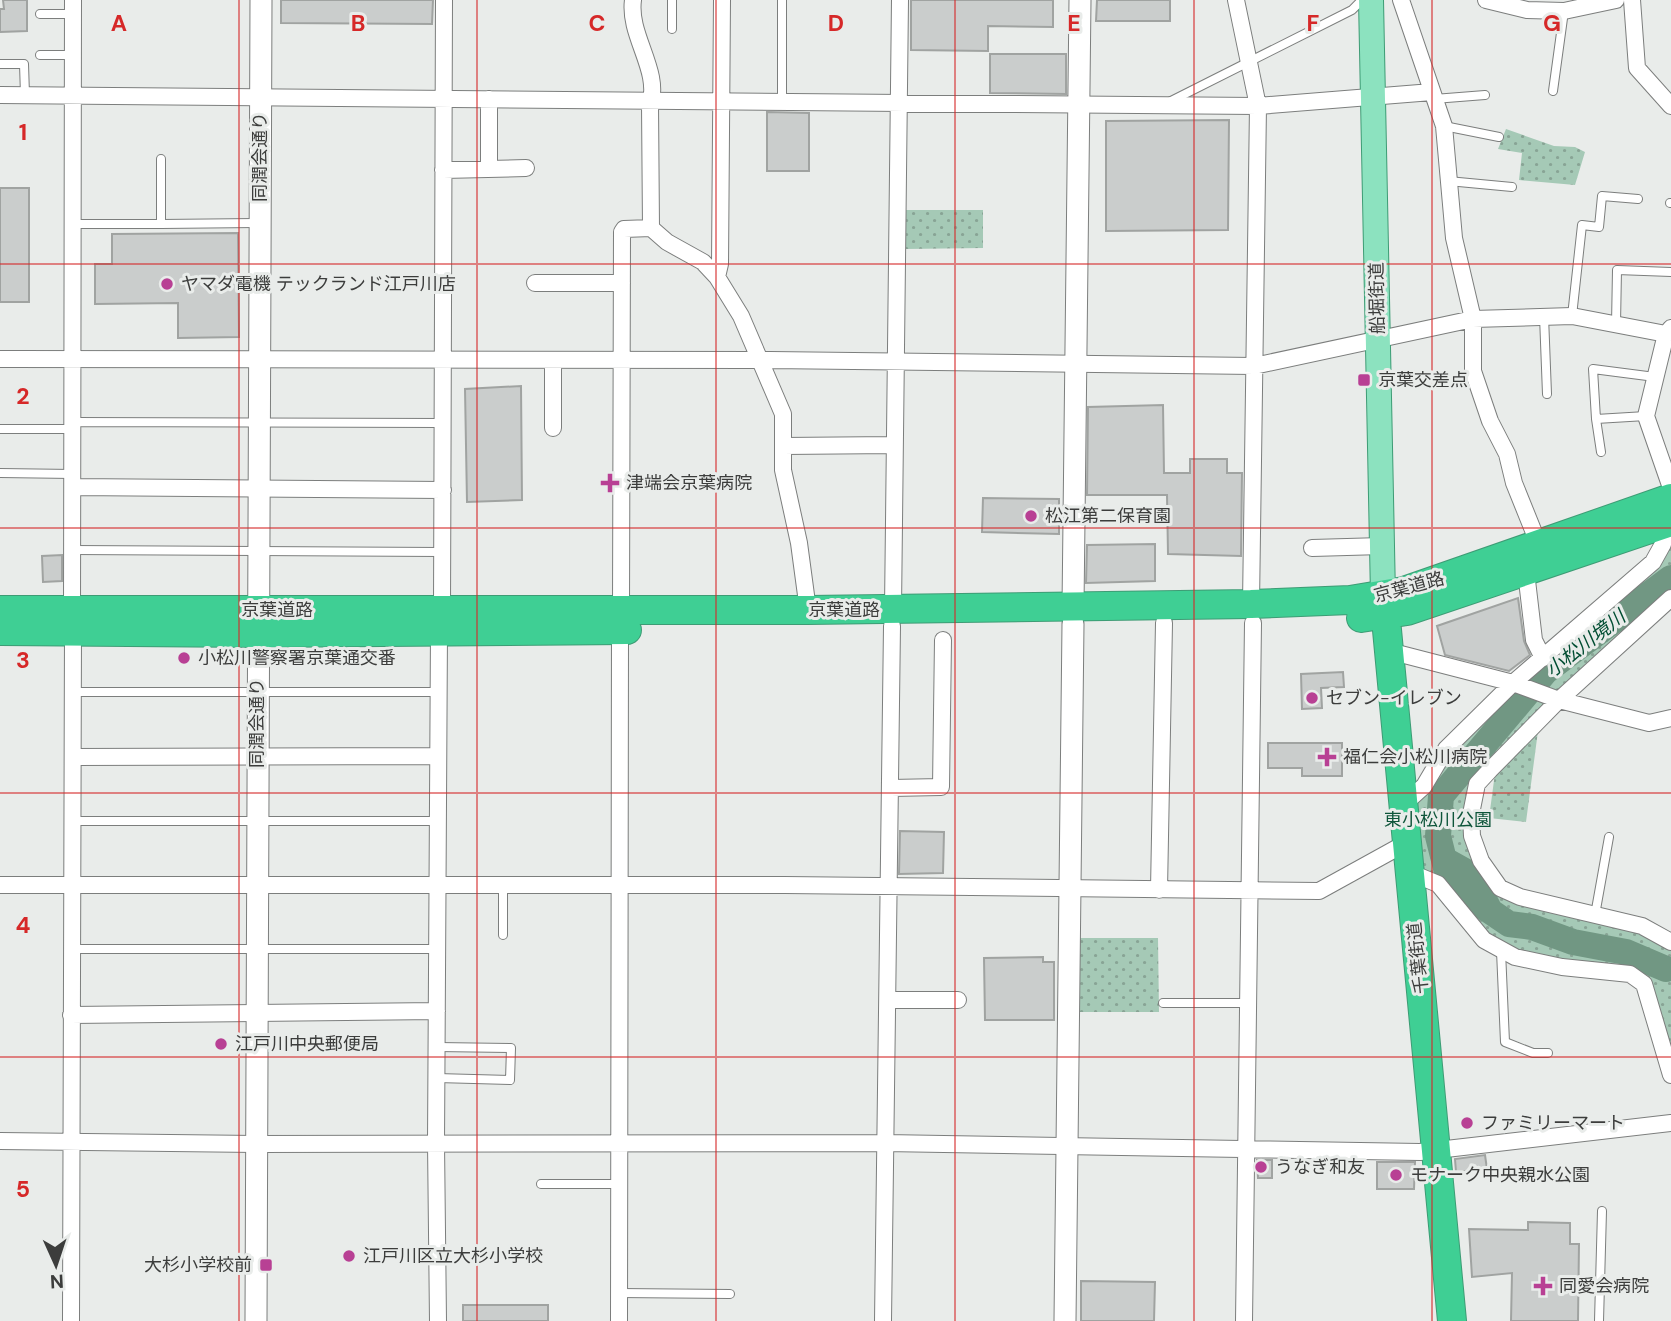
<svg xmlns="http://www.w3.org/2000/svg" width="1671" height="1321" font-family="'DM Sans','Noto Sans JP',sans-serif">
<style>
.park{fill:url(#park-dots)}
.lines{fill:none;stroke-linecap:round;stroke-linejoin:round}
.river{stroke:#719783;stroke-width:26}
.building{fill:#cacdcc;stroke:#a0a3a1;stroke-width:2}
.lane-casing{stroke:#7c7e7d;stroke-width:10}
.street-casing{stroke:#7c7e7d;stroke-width:18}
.secondary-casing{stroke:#7c7e7d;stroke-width:23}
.primary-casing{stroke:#3e9c75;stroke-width:26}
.highway-casing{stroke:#3e9c75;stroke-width:30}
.lane{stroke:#fff;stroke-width:8}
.street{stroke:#fff;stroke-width:16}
.secondary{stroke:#fff;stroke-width:21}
.primary{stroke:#8ce2bf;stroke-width:24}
.highway{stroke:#3fcf94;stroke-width:28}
.grid{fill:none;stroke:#d62828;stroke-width:2;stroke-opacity:0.55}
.poi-dot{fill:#b84094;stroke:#e9ecea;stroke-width:2.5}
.labels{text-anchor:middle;stroke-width:6;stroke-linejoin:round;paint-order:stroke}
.street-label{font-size:18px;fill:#3c3d3c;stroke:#e9ecea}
.poi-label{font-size:18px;fill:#3c3d3c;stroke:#e9ecea;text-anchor:start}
.park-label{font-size:18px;fill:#0e553a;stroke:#e9ecea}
.water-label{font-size:19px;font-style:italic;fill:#004d32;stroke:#e9ecea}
.grid-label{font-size:23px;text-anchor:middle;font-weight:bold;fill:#d62828;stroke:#e9ecea;stroke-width:6;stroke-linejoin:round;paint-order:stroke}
</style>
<defs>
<pattern id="park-dots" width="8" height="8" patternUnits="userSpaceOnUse" patternTransform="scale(1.75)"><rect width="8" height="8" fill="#a5c9b6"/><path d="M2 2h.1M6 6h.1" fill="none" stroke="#88a495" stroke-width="1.8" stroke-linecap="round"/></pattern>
</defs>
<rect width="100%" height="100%" fill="#e9ecea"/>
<path class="park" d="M1506,129L1554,146L1575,147L1585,152L1575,185L1519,180L1522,153L1498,149Z
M906,210H983V248L906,249Z
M1671,522V598L1490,770L1471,814L1500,888L1671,942V1074L1644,984L1562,967L1487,941L1438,884L1409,872L1403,805L1446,749L1632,579Z
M1538,731L1526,822L1489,818L1495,773Z
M1075,938H1158L1159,1012H1074Z"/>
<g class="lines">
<path class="river" d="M1445,860L1472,875L1489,909
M1666,969L1626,952L1573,942L1532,927L1509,924L1450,884L1438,836L1441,796L1546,671L1671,578"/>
</g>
<path class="building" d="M3,0H27V31L0,32V9H4Z
M281,0H433L432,24L281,23Z
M911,0H1053V27L988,26V51L911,50Z
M1097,0H1170V21H1096Z
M990,54H1066V94L990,93Z
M767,112L809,113V171H767Z
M1229,120L1228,230L1106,231V121Z
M0,188H29V302H0Z
M238,233L239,337L178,338V303L95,304V264H112V234Z
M521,386L522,500L467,502L465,389Z
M1163,405L1164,473H1190V459H1227V473H1242L1241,556L1168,554L1167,495H1087L1088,407Z
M983,498L1059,499V534L982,532Z
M1155,544V581L1086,583L1087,545Z
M62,555V581L43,582L42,556Z
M1518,598L1524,641L1530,655L1526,658L1509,671L1445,655L1437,626Z
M1343,672L1344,687L1321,688L1322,708L1302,709L1301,674Z
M1268,743H1342V776H1302V768H1268Z
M900,831L944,832L943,873L899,874Z
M1043,957V962H1054V1020H985L984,958Z
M1485,1155L1487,1169L1456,1172L1455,1159Z
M1257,1160H1272V1178H1258Z
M1377,1162H1415L1414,1189H1377Z
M1528,1222L1570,1223V1244H1579L1578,1321H1511L1512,1273L1472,1277L1469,1229L1528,1230Z
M1081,1281L1155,1282L1154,1321H1081Z
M463,1305H548V1321H463Z"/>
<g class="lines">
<g class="lane-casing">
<path id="lane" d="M672,0V29
M40,14H73
M40,55H73
M0,64H24L25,95
M1553,91L1564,11
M1434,99L1485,95
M782,101V0
M1169,102L1352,10L1362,0
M1444,126L1499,137
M1448,181L1512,187
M1670,203H1671
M73,224H161V159
M161,224L259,223
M1544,316L1547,394
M1572,316L1582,225L1599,227L1602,196L1638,199
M1616,324L1617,270L1671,272
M1596,419L1646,416
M73,422L443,423
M0,429H73
M1601,452L1596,419L1593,369L1655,377
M0,473L73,474
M72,550L442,552
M73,692H439
M72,821H438
M503,886V935
M1595,915L1609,837
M71,949H437
M1501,951L1505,1042L1533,1053H1548
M1163,1003H1247
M437,1078L510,1080L511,1048L437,1047
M541,1184H619
M619,1293L730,1294
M1599,1321L1602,1211"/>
</g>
<g class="street-casing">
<path id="street" d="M633,0C628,36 661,70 650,105L651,228L667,242L703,262L717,277L741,316L783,414V470L799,543L808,610
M1236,0L1258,106L1251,604
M1401,0L1444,126L1454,238L1473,319V371L1490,421L1507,454L1514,483L1539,545
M1486,0L1527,10L1564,11L1616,0
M1632,0L1637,68L1671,106
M0,95L1258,106L1432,92
M489,169V99
M443,170L526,168
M717,277L720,264L722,0
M535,283H622
M1671,328L1666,334L1646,416L1671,488
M0,359L771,360L1254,366L1473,319L1572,316L1666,334
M553,360V428
M783,446L894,445
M73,487L443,490
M1312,548L1382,546
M1526,572L1534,640L1543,658
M1671,598L1559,700L1490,770L1477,784L1471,814L1472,836L1481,861L1500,888L1520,897L1642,926L1671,942
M893,609L900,0
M442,610L444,0
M72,611L73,0
M621,611L622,232L624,229L651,228
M1389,651L1513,683L1559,700L1649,723L1671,718
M73,757L438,756
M891,788L941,787L943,640
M1403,805L1424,786L1446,749L1513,683L1653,562L1663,544L1668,523
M1409,872L1438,884L1484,940L1515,957L1562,967L1630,974L1644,984L1671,1075
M0,885H785L1319,891L1406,843
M1159,890L1164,623
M888,1000H958
M71,1015L437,1011
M0,1141L256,1144L885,1143L1420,1152L1671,1123
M71,1321L73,632
M438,1321L436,1143L439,631
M619,1321L620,630
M883,1321L892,626
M1244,1321L1253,623"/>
</g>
<g class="secondary-casing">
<path id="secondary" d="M1073,607L1080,0
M256,1321L261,0
M1065,1321L1073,624"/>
</g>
<g class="primary-casing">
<path id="primary" d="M1371,0L1383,596"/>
</g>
<g class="highway-casing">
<path id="highway" d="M1384,598L1452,1321
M0,610H808L1251,604L1350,600L1404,591L1671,498
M1361,618L1407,611L1671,522
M0,631L258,633L627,630"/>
</g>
<use href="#lane" class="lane"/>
<use href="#street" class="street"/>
<use href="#secondary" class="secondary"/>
<use href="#primary" class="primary"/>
<use href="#highway" class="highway"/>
</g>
<path class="grid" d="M239,0V1321M477,0V1321M716,0V1321M955,0V1321M1194,0V1321M1432,0V1321M0,264H1671M0,528H1671M0,793H1671M0,1057H1671"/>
<g class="poi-dot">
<circle cx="167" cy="284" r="7"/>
<rect x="1357" y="373" width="14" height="14" rx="3.5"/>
<path d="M606.5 472.5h7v7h7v7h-7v7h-7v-7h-7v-7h7z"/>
<circle cx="1031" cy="516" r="7"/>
<circle cx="184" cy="658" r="7"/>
<circle cx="1312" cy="698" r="7"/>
<path d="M1323.5 746.5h7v7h7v7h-7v7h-7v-7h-7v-7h7z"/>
<circle cx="221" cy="1044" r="7"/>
<circle cx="1467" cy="1123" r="7"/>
<circle cx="1261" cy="1167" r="7"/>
<circle cx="1396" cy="1175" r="7"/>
<circle cx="349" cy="1256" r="7"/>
<rect x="259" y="1258" width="14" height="14" rx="3.5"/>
<path d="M1539.5 1275.5h7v7h7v7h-7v7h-7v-7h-7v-7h7z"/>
</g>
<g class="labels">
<g class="street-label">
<text transform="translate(260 157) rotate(-90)" y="6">同潤会通り</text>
<text transform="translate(1377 298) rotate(-91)" y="6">船堀街道</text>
<text transform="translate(1409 587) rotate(-15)" y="6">京葉道路</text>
<text x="277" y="616">京葉道路</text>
<text x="844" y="616">京葉道路</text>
<text transform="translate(257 723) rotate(-90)" y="6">同潤会通り</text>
<text transform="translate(1418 958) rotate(-96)" y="6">千葉街道</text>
</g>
<g class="poi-label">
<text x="181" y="290">ヤマダ電機 テックランド江戸川店</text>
<text x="1378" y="386">京葉交差点</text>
<text x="626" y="489">津端会京葉病院</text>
<text x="1045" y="522">松江第二保育園</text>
<text x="198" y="664">小松川警察署京葉通交番</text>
<text x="1326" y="704">セブン-イレブン</text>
<text x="1343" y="763">福仁会小松川病院</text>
<text x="235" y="1050">江戸川中央郵便局</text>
<text x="1481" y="1129">ファミリーマート</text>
<text x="1275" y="1173">うなぎ和友</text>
<text x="1410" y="1181">モナーク中央親水公園</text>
<text x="363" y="1262">江戸川区立大杉小学校</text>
<text x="252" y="1271" text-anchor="end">大杉小学校前</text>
<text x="1559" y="1292">同愛会病院</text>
</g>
<g class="park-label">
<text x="1438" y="826">東小松川公園</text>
</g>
<g class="water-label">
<text transform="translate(1585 643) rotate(-38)" y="7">小松川境川</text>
</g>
</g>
<g class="grid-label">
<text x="119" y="31">A</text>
<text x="358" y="31">B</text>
<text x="597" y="31">C</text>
<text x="836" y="31">D</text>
<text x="1074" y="31">E</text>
<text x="1313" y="31">F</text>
<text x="1552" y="31">G</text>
<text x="23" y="140">1</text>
<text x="23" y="404">2</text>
<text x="23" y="668">3</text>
<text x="23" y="933">4</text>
<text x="23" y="1197">5</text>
</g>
<g transform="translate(56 1265) rotate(177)" stroke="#e9ecea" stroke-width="5" paint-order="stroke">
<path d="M0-5L12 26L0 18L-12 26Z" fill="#3c3d3c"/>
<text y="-10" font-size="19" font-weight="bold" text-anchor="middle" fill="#3c3d3c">N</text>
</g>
</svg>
